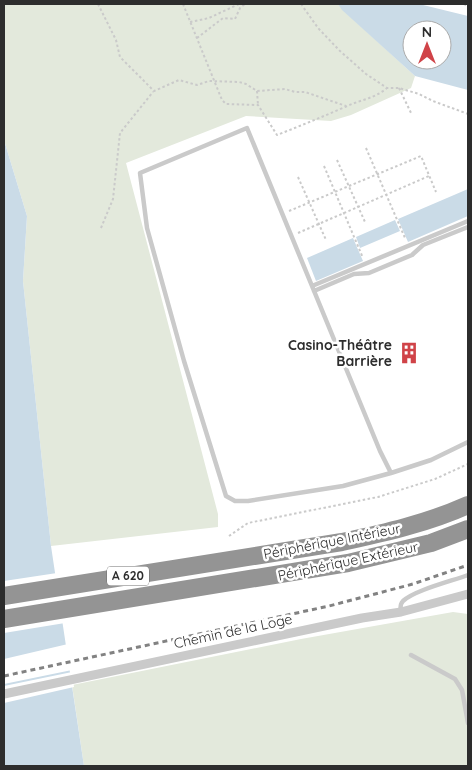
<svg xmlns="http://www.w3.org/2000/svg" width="472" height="770" font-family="Quicksand,sans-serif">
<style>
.green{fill:#e3e9dc}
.water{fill:#cadbe7;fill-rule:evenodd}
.pier{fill:#fff}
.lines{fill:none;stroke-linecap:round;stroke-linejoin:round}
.path{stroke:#cacaca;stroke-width:2;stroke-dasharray:2.5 2.5;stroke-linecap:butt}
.service{stroke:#cacaca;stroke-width:4.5}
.minor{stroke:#cacaca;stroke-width:9}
.motorway{stroke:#949494;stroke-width:18}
.rail{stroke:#828282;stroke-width:3;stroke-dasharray:5 4;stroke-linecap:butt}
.labels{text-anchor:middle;stroke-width:5;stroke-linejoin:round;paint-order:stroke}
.shield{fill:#fff;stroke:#6c6c6c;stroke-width:1}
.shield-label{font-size:12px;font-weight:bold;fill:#2d2d2d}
.poi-label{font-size:14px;font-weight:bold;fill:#2d2d2d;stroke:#fff;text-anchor:end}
.street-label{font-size:14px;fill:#2d2d2d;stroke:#fff}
</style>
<rect width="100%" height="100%" fill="#fff"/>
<path class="green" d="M4,4H338L343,10L415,76L411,88L351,115L331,121L246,116L126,163L218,514V527L51,546L23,281L27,216L4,140Z
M453,612L468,614V766H84L72,685L301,639Z"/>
<path class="water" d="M338,4H419L468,16V90L415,76L342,10ZM412,30H442V60H412Z
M4,140L27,216L23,281L51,546L84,766H4Z
M468,189V216L408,242L398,219Z
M395,220L400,231L360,248L356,237Z
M353,238L363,261L316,281L307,258Z"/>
<path class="pier" d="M57,573L65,623L4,633V581Z
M68,644L72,670L4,684V659Z
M72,672L74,687L4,703V686Z"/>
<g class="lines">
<path class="path" d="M98,4L116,40L120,57L154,91L179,80L197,85L209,81L239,82L246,84L257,91L285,89L295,92H305L346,106
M183,4L222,100L226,104L258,105L277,135C300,126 322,117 345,107C359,100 374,99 387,88
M301,4L318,28L340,51L366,74L387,88H399L419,94L433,101L468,114
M464,4L468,6
M190,22L209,18L239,4
M197,38L223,18L235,19L240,8L245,4
M399,88L412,115
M257,91L258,105
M366,148L405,238
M337,160L365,222
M324,166L363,258
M298,177L326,240
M289,211L421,156L436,192
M101,228L113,199L120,133L153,92
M298,233L429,176
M229,536L248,523L378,497L435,479L468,464"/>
<path class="service" d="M468,221L312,286L380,451L391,473L431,460L468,442
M312,286L247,128L140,173L147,228L184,361L226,496L235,501H248L343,486L391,473
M314,291L354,274L369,273L412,255L423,245L468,227
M401,612C400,607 400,604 403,601C415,590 452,581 468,575
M411,655L455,679L462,690L468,723"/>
<path class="minor" d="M4,694L362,618L401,612L468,594"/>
<path class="motorway" d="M4,596L342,542C384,533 428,523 468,505
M4,619L348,563L431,543L468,529"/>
<path class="rail" d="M4,676L329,606L413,584L468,565"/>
</g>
<defs>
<g id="building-bare" transform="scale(1.725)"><path d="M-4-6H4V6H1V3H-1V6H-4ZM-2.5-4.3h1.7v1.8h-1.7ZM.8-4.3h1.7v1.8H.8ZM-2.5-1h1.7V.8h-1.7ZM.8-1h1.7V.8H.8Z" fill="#d04348" stroke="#fff" stroke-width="2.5" paint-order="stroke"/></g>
</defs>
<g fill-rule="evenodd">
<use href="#building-bare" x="409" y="353"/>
</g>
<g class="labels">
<rect class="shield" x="107" y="566.5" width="42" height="19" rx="4"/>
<g class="shield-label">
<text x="128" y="580">A 620</text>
</g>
<g class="poi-label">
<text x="392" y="350">Casino-Théâtre<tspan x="392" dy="16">Barrière</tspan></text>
</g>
<g class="street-label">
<text transform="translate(332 541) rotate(-11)" y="5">Périphérique Intérieur</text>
<text transform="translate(348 561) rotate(-12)" y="5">Périphérique Extérieur</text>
<text transform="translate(233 631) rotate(-12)" y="5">Chemin de la Loge</text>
</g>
</g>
<rect width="472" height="770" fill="none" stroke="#2d2d2d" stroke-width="10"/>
<g transform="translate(427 45)"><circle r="24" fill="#ffffff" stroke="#ababab"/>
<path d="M0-4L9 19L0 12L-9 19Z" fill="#d04348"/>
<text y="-8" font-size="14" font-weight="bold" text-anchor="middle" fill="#2d2d2d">N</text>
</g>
</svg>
